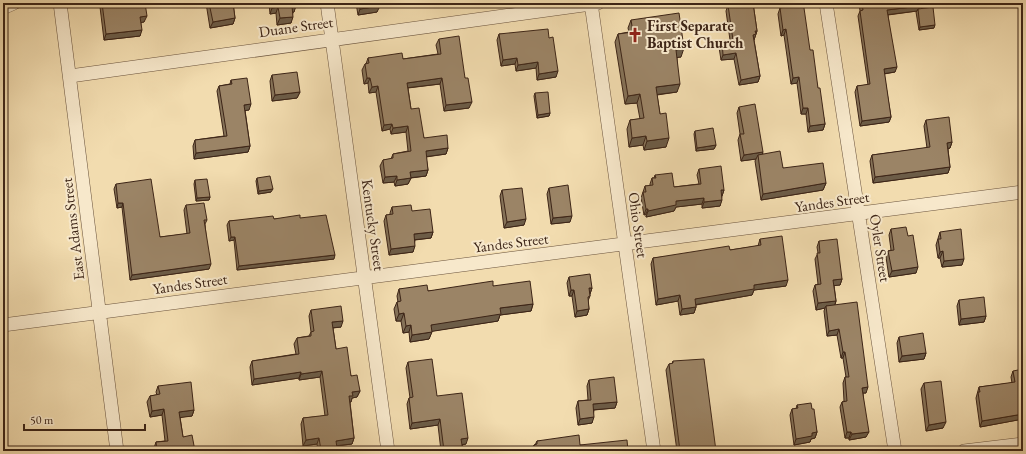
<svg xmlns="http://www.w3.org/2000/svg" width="1026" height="454" font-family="'EB Garamond',serif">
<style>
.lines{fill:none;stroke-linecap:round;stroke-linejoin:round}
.minor-casing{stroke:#6a533d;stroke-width:14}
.minor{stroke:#f7e8cb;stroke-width:13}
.wall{fill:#857258;stroke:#3d2517}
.shaded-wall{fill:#6c5c47;stroke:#3d2517}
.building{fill:#9b8466;stroke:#3d2517}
.labels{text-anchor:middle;stroke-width:4;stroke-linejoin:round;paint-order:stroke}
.poi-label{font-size:15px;font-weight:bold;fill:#3d2517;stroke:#f7e8cb;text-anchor:start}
.street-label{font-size:15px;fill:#3d2517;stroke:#f7e8cb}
</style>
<rect width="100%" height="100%" fill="#f2dcaf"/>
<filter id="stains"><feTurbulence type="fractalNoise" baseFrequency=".005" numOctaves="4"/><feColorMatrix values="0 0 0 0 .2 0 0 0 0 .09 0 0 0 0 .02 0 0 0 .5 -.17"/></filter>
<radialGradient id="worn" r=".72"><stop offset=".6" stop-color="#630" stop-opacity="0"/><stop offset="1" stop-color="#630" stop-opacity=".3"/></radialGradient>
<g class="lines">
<g class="minor-casing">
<path id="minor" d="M60,3L117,451
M327,3L388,451
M591,3L654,451
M826,3L895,451
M3,8L14,3
M70,76L598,3
M3,325C343,278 683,238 1023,192
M964,451L1023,444"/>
</g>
<use href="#minor" class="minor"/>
</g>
<path class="wall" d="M101,3H145L144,22H141L140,36L104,40L100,7Z
M206,3H233L235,18L233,24L210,28Z
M269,3H295L294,12H293L291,23L277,25L276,13L270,14Z
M356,3H379L377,12L358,15Z
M730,3H753L757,31L754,40L760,76L758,82L739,85L734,59L721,60L719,47L722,41L730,40L726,11L728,5H729Z
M859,3H919V9L934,28L919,30L916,12L917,11L888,15L895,72L884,74L891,117L889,122L860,126L855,92L857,86L868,85L858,16L860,11Z
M780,8L810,50L825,124L823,130L808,132L806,114H801L797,83L791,84L784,35L781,36L778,14Z
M631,20L681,57H677V92L657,95L660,114L666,147L644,150L643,145L629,147L627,129L630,120L640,119L637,103L625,104L615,42L618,34L629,32L628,28Z
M499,34L549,38L556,77L537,80L536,68L516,71L515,64L501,66L497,40Z
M439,39L465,78L469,108L444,111L440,84L408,88L411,109L424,138L448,148L446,154L426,157L428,170L426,176L411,178L408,184L395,186L394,182L383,183L380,166L383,160L391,159L393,154L408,151L406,132L391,134L390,129L382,131L376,92L369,93L368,83L364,84L362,70L365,64H366L368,58L403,59L438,54L436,45Z
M272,75L300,92L297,98L272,101L270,81Z
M231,80L249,110H245L250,146L248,152L194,159L193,146L195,140L224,136L217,91L219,86L230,84Z
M535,93L550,113L549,116L537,118L534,96Z
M739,107L763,154L783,168L826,183L823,190L761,200L755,161L756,159L741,161L738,140L740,134L737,113Z
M926,120L952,142L950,148L948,149L950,167L948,173L873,183L870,161L872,155L927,148L924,126Z
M695,131L716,145L714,149L696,151L694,134Z
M699,169L724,190L722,196L720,206L702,208V204L676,207L674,211L646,217V214L644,215L641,198L645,186H650V184L652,178H654L655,175L674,187L699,184L697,175Z
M257,178L271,192L258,194L256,181Z
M195,180L210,197L209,200L196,201L194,184Z
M116,184L160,237L187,234L184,210L186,205L207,220L205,224L209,269L130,280L122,207L117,208L114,189Z
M549,188L570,222L551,224L547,194Z
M502,190L524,225L504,228L500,196Z
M392,207L412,211L433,232L431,238L415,240L413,252L389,255L384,221L386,215H390V213Z
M300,218L334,259L237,270L234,240L229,241L227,225L229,221Z
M891,229L908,236L916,273L889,277L886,257L888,251L891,250L889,235Z
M940,232L962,265L942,267L940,258H938L936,245Z
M760,239L786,286L754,290L752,295L696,305V307L694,313L680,315L678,301L656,305L651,264L653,258L730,250L758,246Z
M819,241L842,279L840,285H834L836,301L835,305L866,393H863L866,437L849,440V438H845L840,407L842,402L844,401L843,383L845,377H846L843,358H841L837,335L827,336L824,311L825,308L816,310L813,291L815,285L818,284L815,259L818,253L817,247Z
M569,277L592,288L590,294V296L588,301L589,309L587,315L575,317L572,296H569L567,283Z
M493,286L533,304L531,311L500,315L498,321L432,331L429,339L410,342L409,332L403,333L401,321H396L394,309L397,302H398L397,296L399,289L428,291Z
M959,300L986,316L984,322L959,325L957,306Z
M311,310L341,327L333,328L336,349L360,391L357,397L352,398L351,402H350L354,438L352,444L337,446L336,451H318L317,444L303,446L301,424L303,418L325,416L320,377L299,380V378L252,385L250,367L252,361L296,354L294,344L297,338L309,336L311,332L309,316Z
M899,337L926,353L924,359L899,362L897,343Z
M673,361L716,451H677L666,370L669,364H672Z
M408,362L437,396L466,444L462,445L463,451H441L438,425L410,429L407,404L409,398H410L406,368Z
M1013,371L1023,419L980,427L976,398L979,387L1012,383L1011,377Z
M589,380L617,402L615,408L594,410L592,423L578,425L576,408L578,401L588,400L587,386Z
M924,383L943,428L926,431L921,389Z
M158,386L194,410L192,416L180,417L183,437L195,451H154V448L156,442L165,441L162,415L150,417L147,402L150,396L157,395L156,392Z
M797,405L812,409L817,432L815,438L811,439L810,442L794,445L790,415L792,409H796Z
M537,441L580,445L628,451H532L534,445H535Z"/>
<path class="shaded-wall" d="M292,6H296L294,12L290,13Z
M380,6L377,12L358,15L360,9Z
M920,6L918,11V9L917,11L885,15L887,10Z
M278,7L276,13L270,14L272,8Z
M147,16L144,22L138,23L140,17Z
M293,17L291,23L277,25L280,18Z
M235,18L233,24L210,28L213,22Z
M935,25L934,28L919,30L920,27Z
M786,29L784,35L781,36L783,30Z
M142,30L140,36L104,40L106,34Z
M755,31H757L754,40L753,35Z
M684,48L681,57L673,58L676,50Z
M736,53L734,59L721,60L723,55Z
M517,58L515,64L501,66L503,60Z
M538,62L536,68L516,71L518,65Z
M897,67L895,72L882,74L884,69Z
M558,71L556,77L537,80L539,74Z
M760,76L758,82L739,85L741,80Z
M799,77L797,83L791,84L793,78Z
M367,78H370L368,83L364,84Z
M442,78L440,84L405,88L407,83Z
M680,84L677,92L653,95L656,87Z
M378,86L376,92L369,93L372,87Z
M300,92L297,98L272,101L275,95Z
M640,94L637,103L625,104L628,96Z
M472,102L469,108L444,111L446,105Z
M251,104L249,110L242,111L244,105Z
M803,108H808L806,114H801Z
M550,113L549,116L537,118L538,115Z
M891,117L889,122L860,126L862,121Z
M392,124L390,129L382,131L384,125Z
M825,124L823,130L808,132L810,126Z
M408,126L406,132L391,134L393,128Z
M646,136L643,145L629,147L632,138Z
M669,138L666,147L644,150L647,141Z
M952,142L950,148L945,149L947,143Z
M716,145L714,149L696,151L697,148Z
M250,146L248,152L194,159L196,153Z
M448,148L446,154L423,157L426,151Z
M763,152L761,158L758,155L756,159L741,161L744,155Z
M950,167L948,173L873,183L875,177Z
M428,170L426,176L408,178L410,172Z
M397,176L394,182L383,183L385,177Z
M411,178L408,184L395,186L397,180Z
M826,183L823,190L761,200L763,194Z
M273,189L271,192L258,194L259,191Z
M721,190H724L722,196H719Z
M210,197L209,200L196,201L197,198Z
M704,198L702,204L676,207L674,211L646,217L648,211L676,201Z
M722,200L720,206L702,208L704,202Z
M118,203H123L122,207L117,208Z
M646,209H648L646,214L644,215Z
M572,216L570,222L551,224L553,218Z
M526,219L524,225L504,228L507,222Z
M433,232L431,238L412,240L414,234Z
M231,237H235L234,240L229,241Z
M415,246L413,252L389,255L391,249Z
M943,251L940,258H938L940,252Z
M335,255L334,259L237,270L239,266Z
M964,259L962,265L942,267L944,261Z
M211,264L209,269L130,280L132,275Z
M918,267L916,273L889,277L892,271Z
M842,279L840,285L831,286L833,280Z
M788,280L786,286L754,290L752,295L693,305L695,299L754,285Z
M589,288H592L590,294H587Z
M571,290H574L572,296H569Z
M680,295L678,301L656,305L658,299Z
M836,301L834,307L826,306L825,308L816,310L818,303Z
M533,304L531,311L500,315L498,321L428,332L431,325L500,308Z
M696,307L694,313L680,315L682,309Z
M589,309L587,315L575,317L577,311Z
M404,313L401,321H396L399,314Z
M986,316L984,322L959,325L961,319Z
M343,321L341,327L330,328L332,322Z
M411,325L409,332L403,333L406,326Z
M839,329L837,335L827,336L829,331Z
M432,332L429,339L410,342L412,335Z
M843,352H845L843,358H841Z
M926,353L924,359L899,362L902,356Z
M322,371L320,377L299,380L301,374Z
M301,372L299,378L252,385L254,379Z
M868,387L866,393H860L862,388Z
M360,391L357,397L352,398L351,402H347L349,396L352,392Z
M617,402L615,408L591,410L593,404Z
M164,409L162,415L150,417L152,411Z
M194,410L192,416L177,418L179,412Z
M1023,414V419L980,427L982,421Z
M594,417L592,423L578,425L580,419Z
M440,419L438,425L410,429L412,423Z
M946,422L943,428L926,431L929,425Z
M817,432L815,438L811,439L810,442L794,445L796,439L812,433Z
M847,432H851L849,438H845Z
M869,432L866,437L849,440L852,434Z
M319,438L317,444L303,446L306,440Z
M354,438L352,444L334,446L336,441Z
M468,438L466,444L459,445L461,439Z
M337,448L336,451H320L321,450Z"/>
<path class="building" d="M102,3H145L147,16L140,17L142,30L106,34Z
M209,3H233L235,18L213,22Z
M272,3H295L296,6H292L293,17L280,18L278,7L272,8Z
M359,3H379L380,6L360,9Z
M731,3H753L757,31H755L756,34L753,35L760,76L741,80L736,53L723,55L722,41L733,40L728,5H732Z
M862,3H919L920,6L887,10L897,67L884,69L891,117L862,121L857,86L870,84L860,11L863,10Z
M802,4L804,8L810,50H813L818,88H820L825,124L810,126L808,108H803L799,77L793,78L786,29L783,30L780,8Z
M933,7L935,25L920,27L918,9Z
M679,13L684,48L676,50L680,84L656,87L660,114L666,113L669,138L647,141L646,136L632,138L630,120L644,118L640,94L628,96L618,34L633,32L631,20Z
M548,29L549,38L553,37L558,71L539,74L538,62L518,65L517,58L503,60L499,34Z
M459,36L465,78H468L472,102L446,105L442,78L407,83L411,109L419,108L424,138L447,135L448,148L426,151L428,170L410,172L411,178L397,180V176L385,177L383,160L393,158V154L411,151L408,126L393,128L392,124L384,125L378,86L372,87L370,78H367L365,64L369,63L368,58L402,53L403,59L441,54L439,39Z
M297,72L300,92L275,95L272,75Z
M247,78L251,104L244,105L250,146L196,153L195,140L227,136L219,86L232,84L231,80Z
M548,92L550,113L538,115L535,93Z
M755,104L763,152L744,155L740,134H744L739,107Z
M949,117L952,142L947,143L950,167L875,177L872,155L930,147L926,120Z
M713,128L716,145L697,148L695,131Z
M780,151L783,168L823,163L826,183L763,194L758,155Z
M721,166L724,190H721L722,200L704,202V198L676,201V205L648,211V209H646L643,192H646L645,186L653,185L652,178H656L655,175L672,173L674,187L701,184L699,169Z
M270,176L273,189L259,191L257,178Z
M151,179L160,237L190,233L186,205L204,203L207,220H204L211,264L132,275L123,203H118L116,184Z
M207,179L210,197L197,198L195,180Z
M568,185L572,216L553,218L549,188Z
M522,188L526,219L507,222L502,190Z
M411,205L412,211L430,209L433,232L414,234L415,246L391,249L386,215L393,214L392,207Z
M300,215V218L326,215L335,255L239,266L235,237H231L229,221L273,216L274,219Z
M906,227L908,236L913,235L918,267L892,271L888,251L894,250L891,229Z
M961,229L964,259L944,261L943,251L940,252L938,239H941L940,232Z
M782,236L788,280L754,285V289L695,299L696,307L682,309L680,295L658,299L653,258L729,246L730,250L761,245L760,239Z
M837,239L842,279L833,280L836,301L818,303L815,285L821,284L817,253H820L819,241Z
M590,274L592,288H589L590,296L588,297L589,309L577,311L574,290H571L569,277Z
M493,281V286L530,281L533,304L500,308L501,314L431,325L432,332L412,335L411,325L406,326L404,313L399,314L397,302L401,301L399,289L427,285L428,291Z
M984,297L986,316L961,319L959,300Z
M857,302L868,387L862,388L869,432L852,434L851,432H847L842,402L847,401L845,377H849L845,352H843L839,329L829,331L826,306Z
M341,306L343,321L332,322L336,349L347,347L351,376L357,375L360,391L352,392L353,396H349L354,438L336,441L337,448L321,450L319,438L306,440L303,418L328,415L322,371L301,374V372L254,379L252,361L299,354L297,338L311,336V332L314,331L311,310Z
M923,333L926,353L902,356L899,337Z
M432,359L437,396L462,393L468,438L461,439L463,451H444L440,419L412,423L409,398L413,397L408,362Z
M704,359L716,451H680L669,364L673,363V361Z
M1023,369V414L982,421L978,392H980L979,387L1015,382L1013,371Z
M614,377L617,402L593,404L594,417L580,419L578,401L591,400L589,380Z
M941,381L946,422L929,425L924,383Z
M191,382L194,410L179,412L183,437L192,435L195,451H157L156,442L168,441L164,409L152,411L150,396L160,394L158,386Z
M811,403L812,409H814L817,432L812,433V436L796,439L792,409L798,408L797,405Z
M579,435L580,445L627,440L628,451H535L534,445L537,444V441Z"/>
<defs>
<g id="church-bare" transform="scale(1.2)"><path d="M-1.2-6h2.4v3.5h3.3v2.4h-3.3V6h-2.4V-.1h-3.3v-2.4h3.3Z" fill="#8f2418" stroke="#f7e8cb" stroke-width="2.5" paint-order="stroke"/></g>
</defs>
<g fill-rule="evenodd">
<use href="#church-bare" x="635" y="35"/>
</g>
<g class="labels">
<g class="poi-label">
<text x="647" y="31">First Separate<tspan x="647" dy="17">Baptist Church</tspan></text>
</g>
<g class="street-label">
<text transform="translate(296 27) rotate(-8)" y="5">Duane Street</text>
<text transform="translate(832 202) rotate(-8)" y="5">Yandes Street</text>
<text transform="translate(373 225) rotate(82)" y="5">Kentucky Street</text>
<text transform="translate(638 225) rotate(82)" y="5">Ohio Street</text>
<text transform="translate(73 229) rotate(-97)" y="5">East Adams Street</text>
<text transform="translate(511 243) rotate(-7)" y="5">Yandes Street</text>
<text transform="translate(880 248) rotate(81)" y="5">Oyler Street</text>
<text transform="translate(190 284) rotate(-8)" y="5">Yandes Street</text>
</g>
</g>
<rect width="1026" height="454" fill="none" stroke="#f2dcaf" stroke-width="16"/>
<rect x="4" y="4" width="1018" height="446" fill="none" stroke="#3d2517" stroke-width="2"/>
<rect x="8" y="8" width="1010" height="438" fill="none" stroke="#3d2517"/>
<path d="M24 424v6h121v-6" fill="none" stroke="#3d2517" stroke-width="2"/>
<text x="30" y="424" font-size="12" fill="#3d2517" stroke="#f7e8cb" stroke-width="3" paint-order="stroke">50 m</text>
<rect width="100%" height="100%" filter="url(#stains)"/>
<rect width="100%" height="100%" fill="url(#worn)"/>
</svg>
